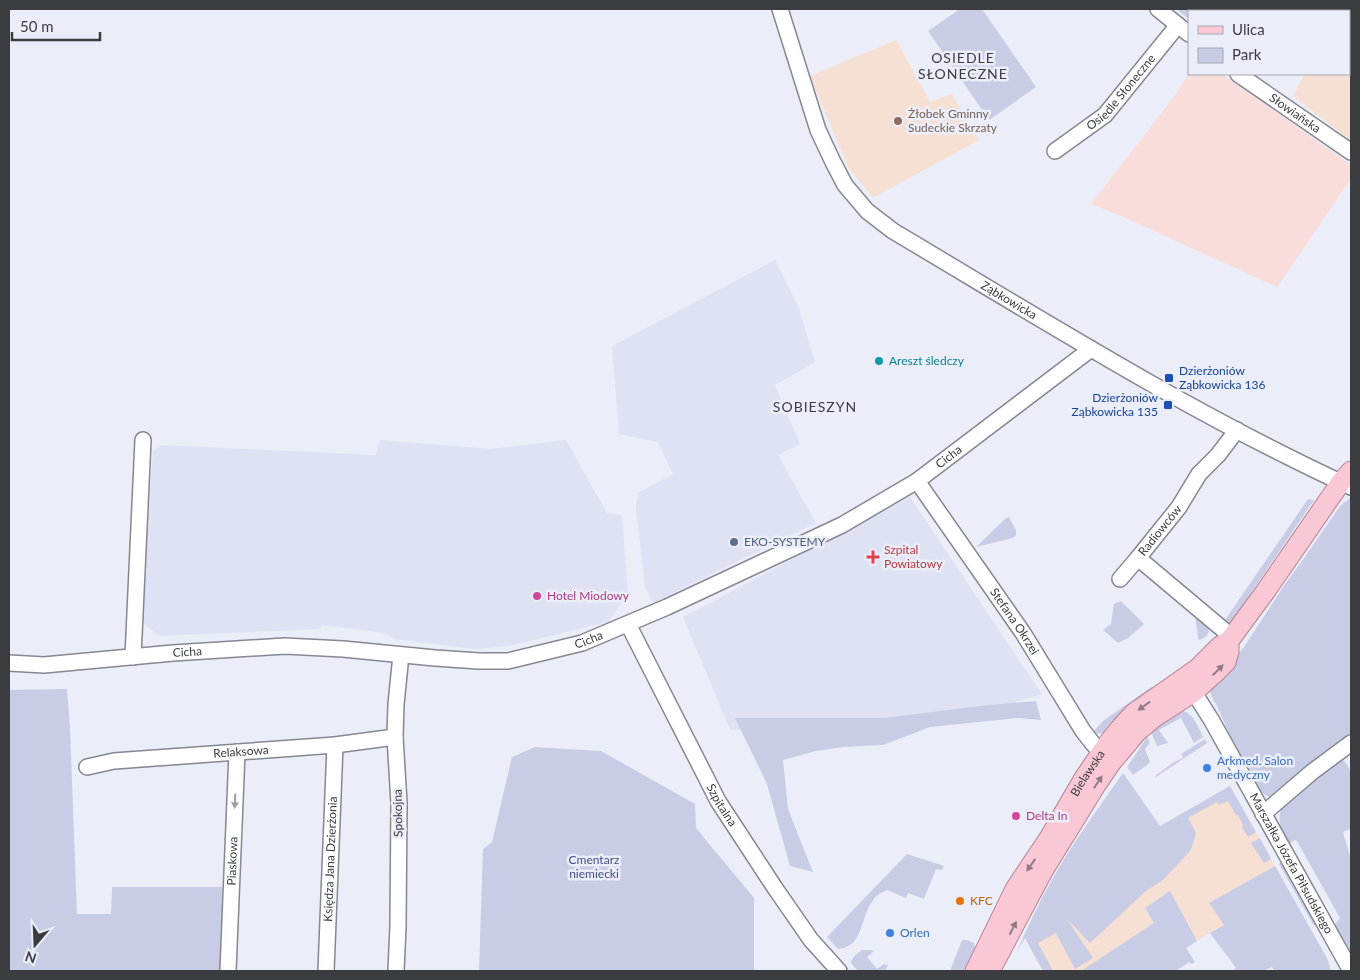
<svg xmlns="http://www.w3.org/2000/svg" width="1360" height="980" font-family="Lato,sans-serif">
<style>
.commercial{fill:#f8ddda}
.built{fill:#dee2f3}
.education{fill:#f6dfd3}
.green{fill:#c8cde5}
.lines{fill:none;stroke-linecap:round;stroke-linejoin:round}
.minor-casing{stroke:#858791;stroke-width:18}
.major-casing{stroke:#b57f8e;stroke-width:21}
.minor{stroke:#fff;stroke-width:15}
.major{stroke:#fac8d4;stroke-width:19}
.oneway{fill:#917b83}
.oneway2{fill:#9d9ea0}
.education-dot{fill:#8d6e63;stroke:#ebeef9;stroke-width:2}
.culture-dot{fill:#0f9aa8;stroke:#ebeef9;stroke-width:2}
.transit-dot{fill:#1a4fb4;stroke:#ebeef9;stroke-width:2}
.service-dot{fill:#5c6f8a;stroke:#ebeef9;stroke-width:2}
.health-dot{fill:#e0444e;stroke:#ebeef9;stroke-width:2}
.hotel-dot{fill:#d1479c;stroke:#ebeef9;stroke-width:2}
.shop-dot{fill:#3f7fe0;stroke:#ebeef9;stroke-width:2}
.food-dot{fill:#e8710a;stroke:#ebeef9;stroke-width:2}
.labels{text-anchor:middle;stroke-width:5;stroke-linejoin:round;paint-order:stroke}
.street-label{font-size:12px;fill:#3b3c40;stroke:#ebeef9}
.education-label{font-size:12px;fill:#785e54;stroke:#ebeef9;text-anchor:start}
.culture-label{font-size:12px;fill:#0d838f;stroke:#ebeef9;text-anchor:start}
.transit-label{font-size:12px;fill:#164399;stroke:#ebeef9;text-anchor:start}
.service-label{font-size:12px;fill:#4e5e75;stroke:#ebeef9;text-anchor:start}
.health-label{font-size:12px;fill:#be3a42;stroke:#ebeef9;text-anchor:start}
.hotel-label{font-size:12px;fill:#b23c85;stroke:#ebeef9;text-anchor:start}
.shop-label{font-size:12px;fill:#366cbe;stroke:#ebeef9;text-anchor:start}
.park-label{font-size:12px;fill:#474e82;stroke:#ebeef9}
.food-label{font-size:12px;fill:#c56008;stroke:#ebeef9;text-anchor:start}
.neighbourhood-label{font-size:14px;letter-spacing:1px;fill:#3b3c40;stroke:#ebeef9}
</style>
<rect width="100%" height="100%" fill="#ebeef9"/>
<path class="commercial" d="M1189,74H1222L1351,165V179L1277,287L1121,216L1091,204L1173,98Z"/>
<path class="built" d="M775,260L799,308L815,362L775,385L800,444L778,455L816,523L653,603L645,587L636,509L638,493L673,474L658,442L619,434L612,346Z
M380,440L491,449L566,440L607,513L622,515L628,594L608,622L509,646L474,649L394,639L384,633L322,625L319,629L159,636L140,621L153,451L161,445L376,455Z
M910,497L1042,694L1010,704L844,726L730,730L683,617Z"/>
<path class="education" d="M1340,9H1351V141L1293,96L1305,74H1349V11H1339Z
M896,40L930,102L952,94L979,140L873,198L848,167L810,76Z
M1230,786L1287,887L1146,971H1043L1025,938L1145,835Z"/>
<path class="green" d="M960,9H982L1036,87L989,120L928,31Z
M1176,9H1246L1245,11H1189V19Z
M1350,498H1351V736L1273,798C1268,796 1263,795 1260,791L1241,760L1216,704L1213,700L1209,688L1244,647L1285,584L1302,561L1340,506Z
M1308,499L1314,500L1232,621L1228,624L1223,623Z
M1009,517L1016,530V535L1013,538L976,547L1006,518Z
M1121,601L1144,624L1128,638L1118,643L1103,630L1111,624L1114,604Z
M1195,613C1203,621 1219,633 1199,640L1198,639Z
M1151,687L1156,688L1106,732L1099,734L1093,732L1103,721Z
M67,689L70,728L77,914H111L112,887H222L224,916L221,971H9V690Z
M1036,701L1041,720L1019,718L930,727L883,745L843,747L816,751L783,760L788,809L813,872L790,866L767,784L735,718H885L979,706Z
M1183,711C1194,714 1199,728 1203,737L1194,743L1181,718L1159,730L1168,743L1157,746L1151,732C1159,723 1172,714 1183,711Z
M1147,737L1150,743L1145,749L1150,762L1147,765L1133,775L1127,767Z
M1205,739L1207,743L1156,777L1155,776L1174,762L1183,758L1181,754Z
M535,747L601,751L695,804L696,828L754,898V971H479L483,849L492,842L512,757Z
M1341,758L1345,762L1351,771V829L1343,832L1351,860V957L1334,926L1340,918L1297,841L1295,840L1289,844C1282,831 1276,821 1282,807Z
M1123,773L1160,826L1230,786L1256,832L1248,837L1242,827L1243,825L1238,815H1236L1228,801L1219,805L1217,802L1188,818L1196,833L1191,850L1164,879L1146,891L1090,943L1067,919L1093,958L1075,969L1056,933L1038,943L1053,971H1043L1025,938L1017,951C1028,926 1040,900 1054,876C1075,840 1099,807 1123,773Z
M1260,838L1271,859L1264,863L1251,843Z
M907,854L944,866L942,870L936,869L924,899L908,893L906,898L887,890C856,901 870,947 838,949L827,937Z
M1281,862L1284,863L1317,922L1314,926L1279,864Z
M1275,866L1327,958L1331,971H1275L1272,967L1263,971H1232L1236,968L1210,933L1224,925L1209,903Z
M1170,891L1197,941L1186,948L1195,962L1192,964L1189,962L1176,971H1081L1154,923L1145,908Z
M962,940H967L974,943L975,948L965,971H950Z
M862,950H871L874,951L867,957L877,969L884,964L888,965L885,971H858L851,963C852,957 857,954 862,950Z"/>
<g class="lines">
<g class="minor-casing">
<g id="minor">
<path id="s1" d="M780,9L818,130L833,162L845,185L867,211L893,231C1043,320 1192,414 1351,487"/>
<path d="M1158,9L1189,34"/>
<path id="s2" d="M1238,74L1351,152"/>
<path id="s3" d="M1055,151L1105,115L1178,25"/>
<path id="s4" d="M917,481L1023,633L1083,731L1094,745L1109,760"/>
<path d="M1120,579L1138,558"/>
<path id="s5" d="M628,624L718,801L775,888L811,940L839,971"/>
<path id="s6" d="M1232,637L1138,558L1179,507L1199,474L1218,455L1237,430"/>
<path d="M133,657L143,440"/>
<path id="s7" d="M9,663L44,665L173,653L285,646L343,649L435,658L479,661H508L582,643L667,607L842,525L917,481L1091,349"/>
<path id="s8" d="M1188,683L1212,721L1351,971"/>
<path id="s9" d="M87,767L114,761L335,745L395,737"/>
<path d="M1263,814L1312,772L1351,743"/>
<path id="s10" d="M228,971L237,752"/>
<path id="s11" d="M326,971L335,745"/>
<path d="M396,971L398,926L399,803L395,737L396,704L401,655"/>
</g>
</g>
<g class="major-casing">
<g id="major">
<path id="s12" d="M975,971L1015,889L1049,838L1084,778L1108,743L1121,727L1134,713L1198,668L1220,646L1229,641L1265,592L1341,482L1351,471"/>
<path d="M990,971L1043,871L1096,785L1111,763L1137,732L1155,717L1194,692L1214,674L1226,662L1229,652V641"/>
</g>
</g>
<use href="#minor" class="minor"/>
<use href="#major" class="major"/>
</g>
<defs><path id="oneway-solid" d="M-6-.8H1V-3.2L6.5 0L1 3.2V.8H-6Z" transform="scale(1.25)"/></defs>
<g class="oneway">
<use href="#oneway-solid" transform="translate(1218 670) rotate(-45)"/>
<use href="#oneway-solid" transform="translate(1144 706) rotate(144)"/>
<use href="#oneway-solid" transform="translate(1098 782) rotate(-56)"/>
<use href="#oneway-solid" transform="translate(1031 865) rotate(125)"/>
<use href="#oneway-solid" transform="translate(1013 928) rotate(-63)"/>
</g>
<use class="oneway2" href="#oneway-solid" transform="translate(235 801) rotate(93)"/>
<circle class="education-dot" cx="898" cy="121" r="5"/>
<circle class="culture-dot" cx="879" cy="361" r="5"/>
<g class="transit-dot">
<rect x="1164" y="373" width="10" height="10" rx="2.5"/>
<rect x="1163" y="400" width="10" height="10" rx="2.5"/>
</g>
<circle class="service-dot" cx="734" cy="542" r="5"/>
<path class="health-dot" d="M870.5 549.5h5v5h5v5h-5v5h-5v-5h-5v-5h5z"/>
<g class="hotel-dot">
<circle cx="537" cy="596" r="5"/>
<circle cx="1016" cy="816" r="5"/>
</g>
<g class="shop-dot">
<circle cx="1207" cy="768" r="5"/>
<circle cx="890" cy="933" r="5"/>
</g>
<circle class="food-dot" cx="960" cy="901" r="5"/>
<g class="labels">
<g class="street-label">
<text dy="4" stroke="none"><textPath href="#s3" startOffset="89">Osiedle Słoneczne</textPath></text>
<text dy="4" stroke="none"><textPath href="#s2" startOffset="69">Słowiańska</textPath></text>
<text dy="4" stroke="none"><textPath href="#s1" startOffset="390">Ząbkowicka</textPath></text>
<text dy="4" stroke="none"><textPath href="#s7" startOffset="989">Cicha</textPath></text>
<text dy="4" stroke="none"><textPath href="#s6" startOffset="158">Radiowców</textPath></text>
<text dy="4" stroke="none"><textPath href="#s4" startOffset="171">Stefana Okrzei</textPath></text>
<text dy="4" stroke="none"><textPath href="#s7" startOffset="584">Cicha</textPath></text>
<text dy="4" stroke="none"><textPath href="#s7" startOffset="179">Cicha</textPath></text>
<text dy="4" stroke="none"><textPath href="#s9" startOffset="155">Relaksowa</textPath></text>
<text dy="4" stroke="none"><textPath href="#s12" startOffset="228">Bielawska</textPath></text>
<text dy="4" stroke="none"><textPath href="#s5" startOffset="204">Szpitalna</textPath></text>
<text transform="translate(398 813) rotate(-91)" y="4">Spokojna</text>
<text dy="4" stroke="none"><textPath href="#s11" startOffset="112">Księdza Jana Dzierżonia</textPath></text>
<text dy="4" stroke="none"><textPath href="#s10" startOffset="110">Piaskowa</textPath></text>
<text dy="4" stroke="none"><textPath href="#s8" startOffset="208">Marszałka Józefa Piłsudskiego</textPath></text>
</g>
<g class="education-label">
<text x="908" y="118">Żłobek Gminny<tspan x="908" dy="14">Sudeckie Skrzaty</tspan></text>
</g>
<g class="culture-label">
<text x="889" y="365">Areszt śledczy</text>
</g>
<g class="transit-label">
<text x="1179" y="375">Dzierżoniów<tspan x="1179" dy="14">Ząbkowicka 136</tspan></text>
<text x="1158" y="402" text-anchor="end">Dzierżoniów<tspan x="1158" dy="14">Ząbkowicka 135</tspan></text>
</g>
<g class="service-label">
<text x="744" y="546">EKO-SYSTEMY</text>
</g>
<g class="health-label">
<text x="884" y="554">Szpital<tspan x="884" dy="14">Powiatowy</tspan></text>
</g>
<g class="hotel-label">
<text x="547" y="600">Hotel Miodowy</text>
<text x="1026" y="820">Delta In</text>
</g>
<g class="shop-label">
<text x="1217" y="765">Arkmed. Salon<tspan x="1217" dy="14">medyczny</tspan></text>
<text x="900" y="937">Orlen</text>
</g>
<g class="park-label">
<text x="594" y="864">Cmentarz<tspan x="594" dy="14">niemiecki</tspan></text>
</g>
<g class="food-label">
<text x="970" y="905">KFC</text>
</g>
<g class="neighbourhood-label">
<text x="963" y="63">OSIEDLE<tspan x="963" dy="16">SŁONECZNE</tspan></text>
<text x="815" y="412">SOBIESZYN</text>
</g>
</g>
<rect width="1360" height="980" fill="none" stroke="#3b3c40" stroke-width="20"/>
<rect x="1188" y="10" width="162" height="65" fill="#ebeef9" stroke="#a5a7af"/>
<rect x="1198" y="26" width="25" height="8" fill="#fac8d4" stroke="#a5a7af"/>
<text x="1232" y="35" font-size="15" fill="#3b3c40">Ulica</text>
<rect x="1198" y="48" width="25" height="15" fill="#c8cde5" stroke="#a5a7af"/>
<text x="1232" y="60" font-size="15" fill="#3b3c40">Park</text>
<g transform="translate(35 945) rotate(199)" stroke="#ebeef9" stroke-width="4" paint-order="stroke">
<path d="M0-4L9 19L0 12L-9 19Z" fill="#3b3c40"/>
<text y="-8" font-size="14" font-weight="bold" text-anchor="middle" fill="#3b3c40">N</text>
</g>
<path d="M12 32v8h88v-8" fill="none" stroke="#3b3c40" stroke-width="2.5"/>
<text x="20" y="32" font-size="15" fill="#3b3c40" stroke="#ebeef9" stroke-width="4" paint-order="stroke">50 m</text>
</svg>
